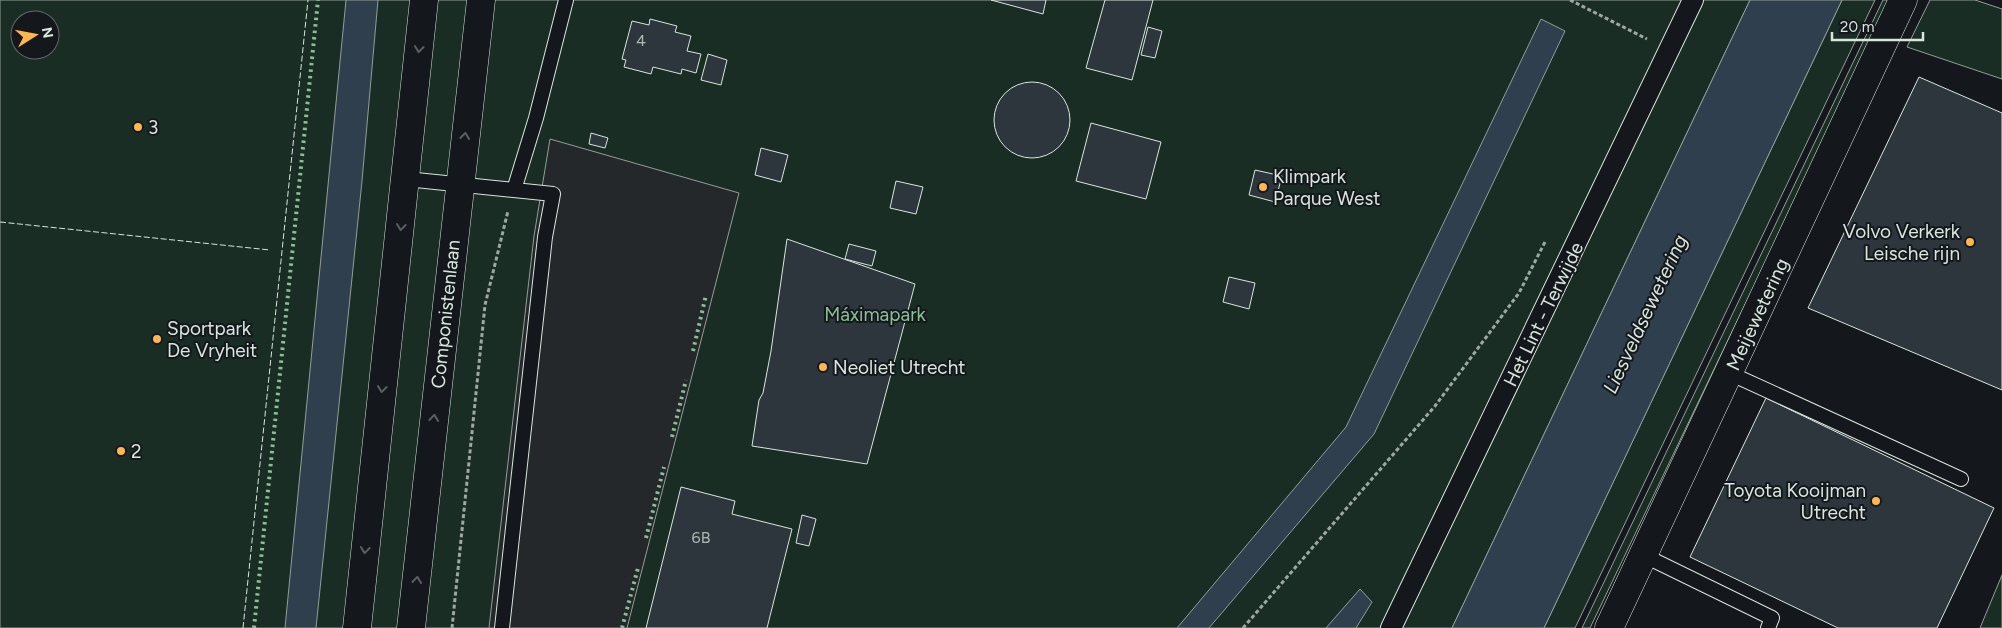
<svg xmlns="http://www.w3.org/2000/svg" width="2002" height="628" font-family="Figtree,sans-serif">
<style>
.green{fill:#1a2d24;stroke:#939e99;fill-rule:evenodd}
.parking{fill:#24282b;stroke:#939e99}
.water{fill:#2f3f4d;stroke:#939e99}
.building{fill:#2c363c;stroke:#d8e6dc}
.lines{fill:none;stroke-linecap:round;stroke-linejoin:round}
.service-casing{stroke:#d8e6dc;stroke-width:16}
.pedestrian-casing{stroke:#d8e6dc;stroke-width:22}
.minor-casing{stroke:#d8e6dc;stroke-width:29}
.path{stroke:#9da8a2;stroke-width:3;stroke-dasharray:4 2.5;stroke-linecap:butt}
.service{stroke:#14181c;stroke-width:14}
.pedestrian{stroke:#14181c;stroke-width:20}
.minor{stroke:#14181c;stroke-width:28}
.hedge{stroke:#8ac095;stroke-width:4;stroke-dasharray:2.5 4;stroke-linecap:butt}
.fence{stroke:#d8e6dc;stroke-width:1;stroke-dasharray:6 2.5;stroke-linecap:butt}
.oneway{stroke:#59605f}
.poi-dot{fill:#ffb74d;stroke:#14181c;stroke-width:2}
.labels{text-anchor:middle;stroke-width:4;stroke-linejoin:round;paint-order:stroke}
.number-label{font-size:16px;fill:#adbab4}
.poi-label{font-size:19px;fill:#d8e6dc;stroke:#14181c;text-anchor:start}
.street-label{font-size:19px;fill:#d8e6dc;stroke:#14181c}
.park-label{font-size:19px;fill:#8ac095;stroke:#14181c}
.water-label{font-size:20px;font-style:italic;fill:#d8e6dc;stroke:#14181c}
</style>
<rect width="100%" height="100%" fill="#14181c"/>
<path class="green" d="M0,0H1750L1452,628H0ZM20,20H50V50H20Z
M1842,0H1875L1575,628H1544Z
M1883,0H1891L1590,628H1582Z
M1930,0H1975L2002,9V79L1907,47Z
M2002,575V628H1980Z"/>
<path class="parking" d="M550,139L739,193L627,628H489L534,236Z"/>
<path class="water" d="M346,0H378L362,181L316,628H285Z
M1750,0H1842L1544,628H1452Z
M1541,19L1565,31L1374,434L1209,628H1177L1346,427Z
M1360,589L1372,602L1356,628H1326Z"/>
<path class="building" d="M991,0H1046L1043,14Z
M1105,0H1153L1132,80L1086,68Z
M650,19L677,26L675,32L691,36L687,51L701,54L696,73L682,69L681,74L653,67L651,74L624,67L626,60L622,59L632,21L649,25Z
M1148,27L1162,31L1155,58L1141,55Z
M708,54L727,60L721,85L701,80Z
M1919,77L2002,113V390L1808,308Z
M994 120a38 38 0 1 1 76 0a38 38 0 1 1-76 0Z
M1091,123L1161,142L1146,199L1076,181Z
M591,133L608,138L605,148L589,144Z
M761,148L788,155L781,182L755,175Z
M1255,170L1282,176L1275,202L1249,195Z
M896,181L923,187L916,214L890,208Z
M787,239L915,284L867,464L752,446L759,400L763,393L771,351Z
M849,244L876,251L872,266L845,259Z
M1229,277L1255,283L1249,309L1223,302Z
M1766,398L1994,508L1937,628H1838L1690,557Z
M681,487L735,501L732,514L792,529L767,628H646Z
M802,515L816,519L809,546L796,543Z"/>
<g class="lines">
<g class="service-casing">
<path id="service" d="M406,179L514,190L536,118L566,0
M1729,373L1961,479
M1643,555L1772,618L1768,628
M502,628L545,237L553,194L514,190"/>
</g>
<g class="pedestrian-casing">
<path id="pedestrian" d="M1391,628L1693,0"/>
</g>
<g class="minor-casing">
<path id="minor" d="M357,628L424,0
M411,628L481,0
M1609,628L1903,0"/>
</g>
<path class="path" d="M1570,0L1647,39
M452,628L485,305L508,211
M1243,628L1435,406L1519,293L1546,240"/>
<use href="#service" class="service"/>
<use href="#pedestrian" class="pedestrian"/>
<use href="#minor" class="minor"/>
<path class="hedge" d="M693,351L706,295
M672,437L686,380
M646,538L664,467
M254,628L318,0
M622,628L638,568"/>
<path class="fence" d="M0,222L270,250
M243,628L308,0"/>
</g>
<defs><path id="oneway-chevron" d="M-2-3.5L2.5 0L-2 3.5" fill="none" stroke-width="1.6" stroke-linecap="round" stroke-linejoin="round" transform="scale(1.25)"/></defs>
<g class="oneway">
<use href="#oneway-chevron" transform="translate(419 49) rotate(96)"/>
<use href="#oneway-chevron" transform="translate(465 136) rotate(-83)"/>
<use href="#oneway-chevron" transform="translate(401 227) rotate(97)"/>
<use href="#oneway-chevron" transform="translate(382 389) rotate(97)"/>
<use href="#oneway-chevron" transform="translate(434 418) rotate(-84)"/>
<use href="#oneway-chevron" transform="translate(365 550) rotate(96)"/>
<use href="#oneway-chevron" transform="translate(417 580) rotate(-84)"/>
</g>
<g class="poi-dot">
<circle cx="138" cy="127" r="5"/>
<circle cx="1263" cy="187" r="5"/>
<circle cx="1970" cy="242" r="5"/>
<circle cx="157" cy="339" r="5"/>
<circle cx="823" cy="367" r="5"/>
<circle cx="121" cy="451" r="5"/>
<circle cx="1876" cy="501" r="5"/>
</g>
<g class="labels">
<g class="number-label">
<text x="641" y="46">4</text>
<text x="701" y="543">6B</text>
</g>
<g class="poi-label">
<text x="148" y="134">3</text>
<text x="1273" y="183">Klimpark<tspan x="1273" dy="22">Parque West</tspan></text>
<text x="1960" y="238" text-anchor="end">Volvo Verkerk<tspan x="1960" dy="22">Leische rijn</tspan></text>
<text x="167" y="335">Sportpark<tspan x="167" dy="22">De Vryheit</tspan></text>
<text x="833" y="374">Neoliet Utrecht</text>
<text x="131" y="458">2</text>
<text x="1866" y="497" text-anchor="end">Toyota Kooijman<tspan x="1866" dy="22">Utrecht</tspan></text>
</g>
<g class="street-label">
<text transform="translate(445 314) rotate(-84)" y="7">Componistenlaan</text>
<text transform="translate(1543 314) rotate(-64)" y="7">Het Lint - Terwijde</text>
<text transform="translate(1757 314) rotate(-65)" y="7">Meijewetering</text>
</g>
<g class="park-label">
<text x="875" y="321">Máximapark</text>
</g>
<g class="water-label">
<text transform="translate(1645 314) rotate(-65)" y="7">Liesveldsewetering</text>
</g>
</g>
<g transform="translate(35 35) rotate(79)"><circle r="24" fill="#14181c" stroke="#626a69"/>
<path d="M0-4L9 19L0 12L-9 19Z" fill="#ffb74d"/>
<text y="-8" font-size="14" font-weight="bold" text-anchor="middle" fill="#d8e6dc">N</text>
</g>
<path d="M1832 32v8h91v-8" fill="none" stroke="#d8e6dc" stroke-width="2.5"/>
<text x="1840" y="32" font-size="15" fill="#d8e6dc" stroke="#14181c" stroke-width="4" paint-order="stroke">20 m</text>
</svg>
